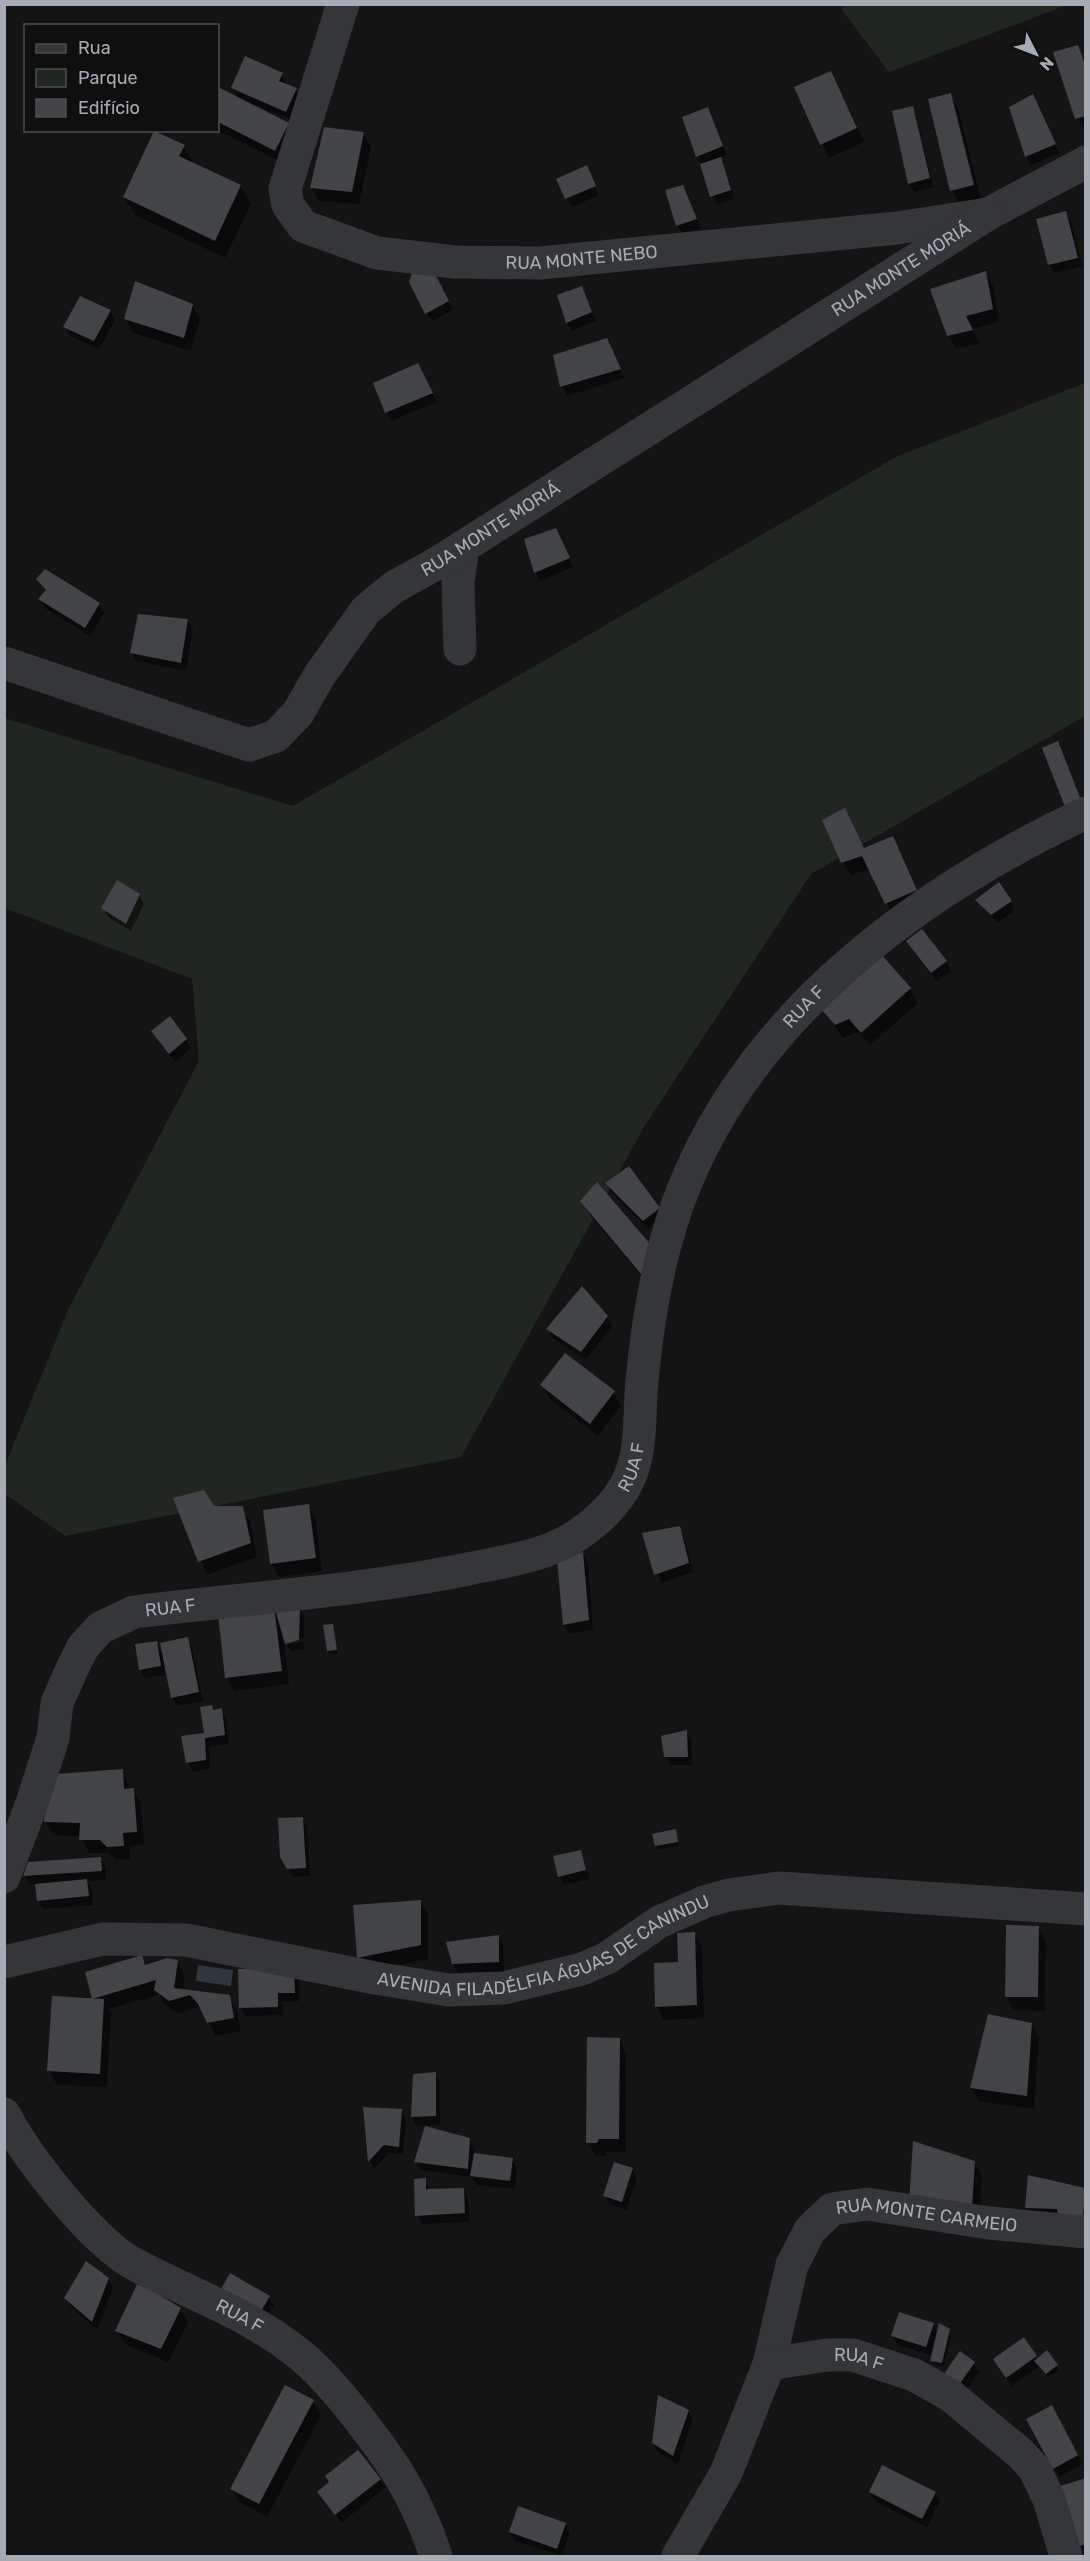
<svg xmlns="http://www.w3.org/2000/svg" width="1090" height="2561" font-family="Rubik,sans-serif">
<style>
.green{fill:#202720}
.water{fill:#2e373d}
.shadow{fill:#0007}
.building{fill:#434448}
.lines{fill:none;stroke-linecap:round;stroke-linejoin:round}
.minor{stroke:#35363a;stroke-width:33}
.labels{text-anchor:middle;stroke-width:6;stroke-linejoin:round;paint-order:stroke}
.street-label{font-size:18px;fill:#a6acb4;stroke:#0f0f10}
</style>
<rect width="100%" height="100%" fill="#141415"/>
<path class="green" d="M845,5V4L1067,5L889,72L841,9Z
M1085,383V716L811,874L644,1127L461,1457L65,1536L5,1494V1466L68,1310L199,1061L192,979L5,908V718L293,806L896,457Z"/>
<path class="water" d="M198,1965L233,1970L231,1986L196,1981Z"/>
<path class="shadow" d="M1077,46L1086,64V126L1082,127L1054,53Z
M831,72L864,142L829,158L796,88Z
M282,74L286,85L296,90L301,98L291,120L253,104L252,106L288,124L283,163L217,130L218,89L239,99L232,88Z
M950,95L958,108L981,199L960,204L952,191L930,100Z
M1037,105L1059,153L1031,165L1026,156Z
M912,108L917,117L933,187L914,192L909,183Z
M708,109L727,155L719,158L735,199L717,205L698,156Z
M363,133L371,147L359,204L319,201L311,187Z
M183,146L194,164L240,186L251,204L225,258L135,215L124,197Z
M591,176L599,195L572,207L558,180Z
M683,187L701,228L682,234L677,225Z
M1066,212L1071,221L1082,266L1054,273L1049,265Z
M985,273L993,286L999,322L972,329L980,344L956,348L948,335Z
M438,282L453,310L432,321L427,313Z
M581,288L596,321L572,331L567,322Z
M192,305L200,319L191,351L133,333L126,319Z
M110,311L115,320L99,349L70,336L65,327Z
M611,348L624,378L567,396L562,387L555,356Z
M423,374L437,402L391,421L375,384Z
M560,539L573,567L540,581L535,572Z
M38,579L99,604L104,613L90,636L45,608L40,600L47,592Z
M188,621L193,629L186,671L136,661L131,652Z
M1058,743L1085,809L1071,815Z
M845,810L865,850L893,838L924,904L894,917L870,869L851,875L843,862Z
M139,895L144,904L131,931L108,917L103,908Z
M977,900L1011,902L1015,910L997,923Z
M913,950L946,962L951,971L937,981Z
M880,956L910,989L918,1003L870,1045L858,1032L843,1038L822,1008Z
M153,1032L186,1040L191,1048L175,1062Z
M607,1184L659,1209L664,1217L648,1229L611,1192Z
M582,1201L657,1259L649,1285L590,1215Z
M607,1317L612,1326L586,1360L553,1338L548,1329Z
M542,1385L613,1392L621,1406L598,1436L550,1399Z
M175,1499L213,1508H242L250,1522L257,1557L207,1575Z
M308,1506L316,1519L322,1571L279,1577L271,1563Z
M679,1527L684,1536L693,1572L661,1583L644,1534Z
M583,1554L588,1563L593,1629L569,1634L564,1625L559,1561Z
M299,1608L304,1617V1637L286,1644L284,1639L289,1684L234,1691L227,1678L219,1615Z
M332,1625L338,1654H331L328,1651Z
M187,1639L192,1648L203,1701L177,1706L172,1697L166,1666L164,1667L165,1675L145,1678L140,1669L156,1642L163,1655Z
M304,1641V1649L291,1652L287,1645Z
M211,1706L214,1711L221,1710L226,1719L229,1744L209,1747L210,1769L193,1772L188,1763L182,1737L205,1734Z
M686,1732L691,1740L692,1765H671L666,1756Z
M122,1771L130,1790H133L141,1803L144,1845L129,1846L130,1859L116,1860L109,1853H89L81,1836L54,1835L46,1822Z
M302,1818L307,1827L310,1876L293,1877L282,1857Z
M675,1831L679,1846L658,1850L654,1835Z
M580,1851L590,1879L564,1885L559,1876Z
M101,1859L106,1868V1880L87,1881L92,1890L93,1905L43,1909L38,1900L37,1884L30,1885L25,1876L29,1863Z
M420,1901L428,1915V1959L366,1971L359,1958L354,1906Z
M1038,1927L1046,1941L1045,2011L1014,2010L1006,1997Z
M694,1934L702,1947L704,2018L664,2020L656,2006Z
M498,1937L503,1945L504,1971L458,1973L453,1964Z
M142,1957L147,1966L177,1961L185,1975L183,1990L229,1996L237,2010L241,2031L216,2036L199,2007L178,2014L164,2004L159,1995L108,2009L111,2014L107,2087L57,2085L49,2071L95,2000L93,1998Z
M240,1971L299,1978V2001L282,2002L283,2015L245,2016L240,2007Z
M1031,2024L1039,2038L1034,2109L979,2101L971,2088Z
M619,2039L626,2053V2152H607L605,2156H596L588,2143Z
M435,2073L440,2082V2125L417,2126L412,2117L414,2076Z
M365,2108L401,2110L406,2119L403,2155L389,2153L374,2169L370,2161Z
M469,2139L475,2148L474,2155L512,2159L517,2168L515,2189L477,2185L472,2177L421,2170L416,2162Z
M915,2143L974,2162L982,2176L980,2221Z
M632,2169L637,2178L627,2210L610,2205L605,2196Z
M425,2180L430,2191L463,2189L468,2198L469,2222L422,2224L417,2215Z
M1084,2189L1086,2228L1032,2217L1027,2208Z
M108,2279L113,2288L97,2330L71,2307L66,2298Z
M269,2297L274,2306L266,2319L228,2298Z
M180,2309L188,2322L168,2362L125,2344L117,2330Z
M933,2324L938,2333L949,2330L951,2335L944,2367L934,2364L933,2356L898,2345L893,2336Z
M1024,2339L1038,2360L1047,2352L1059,2370L1049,2377L1039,2366L1012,2386L1000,2368Z
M973,2363L979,2372L961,2397L947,2387Z
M313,2402L321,2415L267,2517L240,2502L232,2489Z
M1051,2407L1082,2464L1059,2477L1028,2420Z
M688,2411L693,2420L678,2464L658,2452L653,2443Z
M1086,2479V2556H1084L1078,2546Z
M380,2480L385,2488L341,2523L319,2492L330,2483Z
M870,2492L935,2493L940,2502L927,2527L875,2501Z
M565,2524L570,2533L562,2556L515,2541L510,2532Z"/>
<path class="building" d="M1078,45L1086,67V116L1075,119L1053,52Z
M245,56L283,73L279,81L297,88L286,112L231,88Z
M831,71L857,128L820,145L794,87Z
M218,87L289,123L275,151L218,122Z
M951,93L974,185L950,191L928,99Z
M1033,94L1056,144L1025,157L1009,107Z
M913,106L930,178L908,184L892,111Z
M708,107L723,146L696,157L682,117Z
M324,127L364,132L352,192L310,188Z
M154,131L185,145L179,156L241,185L215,241L123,197Z
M721,157L731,190L710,197L700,164Z
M587,165L596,186L565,199L556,179Z
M683,185L697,219L676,226L665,190Z
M1066,211L1078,258L1048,265L1036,219Z
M986,271L993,309L966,316L973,330L947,336L930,289Z
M434,272L449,301L425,314L409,282L412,273Z
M135,281L193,304L184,338L124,319Z
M582,286L592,312L566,323L557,295Z
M80,296L111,310L94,341L63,327Z
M607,338L621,369L560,387L553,355Z
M418,363L433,393L385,413L373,383Z
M556,528L570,558L534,573L524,539Z
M45,569L100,603L85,628L38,599L46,590L36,579Z
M138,614L188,619L181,663L130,653Z
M1058,741L1081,800L1065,807L1042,748Z
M845,808L864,848L893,836L917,890L885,904L862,856L841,863L822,820Z
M117,880L140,894L126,924L101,908Z
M999,882L1012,901L991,915L975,900Z
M922,929L947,961L931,973L906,941Z
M881,954L911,988L861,1033L849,1019L835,1025L820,1008Z
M170,1016L187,1039L169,1054L151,1031Z
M629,1166L660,1208L643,1221L605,1183Z
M597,1182L651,1245L641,1274L580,1201Z
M582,1286L608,1316L581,1352L546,1329Z
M565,1353L615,1391L590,1424L540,1385Z
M204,1490L214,1506H243L251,1543L198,1562L173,1498Z
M309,1504L316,1558L270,1564L263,1510Z
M680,1526L689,1563L654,1575L642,1533Z
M583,1552L589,1620L563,1625L557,1560Z
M274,1606L300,1607L299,1640L285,1644Z
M274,1606L282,1671L225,1678L218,1614Z
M333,1624L337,1650L327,1651L323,1625Z
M188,1637L199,1692L171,1698L160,1643Z
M157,1641L161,1666L139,1670L135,1644Z
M212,1705L213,1710L222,1708L225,1735L205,1738L206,1760L186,1763L181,1736L204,1733L200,1707Z
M687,1730L688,1757H664L661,1736Z
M123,1769L124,1789L134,1788L137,1832L123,1833L124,1846L107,1847L100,1840H79L80,1823L44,1822L45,1800L56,1774Z
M303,1817L306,1868L287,1869L280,1857L278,1818Z
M676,1829L678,1842L655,1846L652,1834Z
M581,1850L586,1870L558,1877L553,1856Z
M101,1857L102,1871L23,1876L28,1862Z
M87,1879L89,1896L37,1901L35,1884Z
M421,1900V1945L357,1958L353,1905Z
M1006,1925L1039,1926L1038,1997H1005Z
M695,1932L697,2005L655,2007L654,1963L678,1962L677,1933Z
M499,1935V1962L452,1964L446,1942Z
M142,1955L145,1965L167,1958L178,1960L174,1988L230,1995L234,2018L207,2023L198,2004L190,1995L169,2001L154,1990L156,1980L92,1999L85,1972Z
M294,1968L295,1993H278V2007L239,2008L238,1969Z
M52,1996L104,1999L100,2074L47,2071Z
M988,2014L1032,2023L1027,2096L970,2088Z
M587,2037L620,2038L619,2139H599L597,2143H586Z
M436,2072V2116L411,2117L413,2074Z
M363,2107L402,2109L399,2147L384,2145L368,2162Z
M425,2126L470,2138L468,2169L414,2162Z
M913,2141L975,2161L972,2208L909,2204Z
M474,2153L513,2158L510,2181L470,2176Z
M614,2162L633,2168L622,2202L603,2196Z
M1028,2175L1085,2188L1083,2220L1058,2218L1057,2209L1025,2208Z
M426,2178V2189L464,2188L465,2213L415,2216L414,2179Z
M86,2261L109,2278L92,2322L64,2298Z
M230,2273L270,2296L261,2311L221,2289Z
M138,2282L181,2308L161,2349L115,2331Z
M899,2312L934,2323L926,2347L891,2336Z
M939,2323L950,2329L942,2363L930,2361Z
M1024,2337L1037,2356L1006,2378L993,2359Z
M1047,2350L1058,2365L1046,2374L1034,2361Z
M960,2351L975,2362L956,2389L941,2378Z
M285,2385L314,2400L259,2504L230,2489Z
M658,2395L689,2410L673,2456L652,2443Z
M1052,2405L1078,2455L1053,2469L1026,2419Z
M358,2450L381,2479L335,2515L317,2492L329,2482L325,2476Z
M882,2465L936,2492L922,2519L869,2492Z
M1086,2478V2544L1077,2547L1057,2487Z
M518,2506L566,2523L557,2549L509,2532Z"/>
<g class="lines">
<g class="minor">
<path id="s1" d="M343,4L285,189L288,205L303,226L377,253L455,262L540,263L897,228L988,214L1086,162"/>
<path d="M460,649L458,582L463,547"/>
<path id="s2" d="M4,663L249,745L276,736L298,713L319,676L366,610L394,587L434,565L988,214"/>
<path id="s3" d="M4,1877L32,1803L53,1738L57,1703L72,1669L83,1647L100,1628L134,1612C247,1598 362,1591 473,1568C508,1561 549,1555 579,1534C601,1519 624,1496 632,1471C642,1444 639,1409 642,1381C648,1317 659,1250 683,1190C753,1013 918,892 1086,813"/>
<path id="s4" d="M4,1962L103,1939L186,1940L375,1978L449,1990L504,1988L582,1969L607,1958L659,1922L704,1902L728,1895L779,1888L1086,1909"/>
<path id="s5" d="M4,2114C27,2158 91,2240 134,2264C188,2293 245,2312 294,2350C318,2368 338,2392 356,2415C395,2465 416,2496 436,2556"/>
<path id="s6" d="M769,2364L792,2265L810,2230L832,2209L867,2204L989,2223L1086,2232"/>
<path id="s7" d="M678,2556L726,2473L769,2364L827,2355H853L914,2375L950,2395L1020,2453L1034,2468L1049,2499L1066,2556"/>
</g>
</g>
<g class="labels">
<g class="street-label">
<text dy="6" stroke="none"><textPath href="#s1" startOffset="520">RUA MONTE NEBO</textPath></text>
<text dy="6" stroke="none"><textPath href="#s2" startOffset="1077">RUA MONTE MORIÁ</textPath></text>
<text dy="6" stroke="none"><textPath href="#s2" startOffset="591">RUA MONTE MORIÁ</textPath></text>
<text dy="6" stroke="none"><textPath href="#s3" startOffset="1353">RUA F</textPath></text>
<text dy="6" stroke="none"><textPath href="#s3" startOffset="849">RUA F</textPath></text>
<text dy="6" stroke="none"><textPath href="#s3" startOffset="344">RUA F</textPath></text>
<text dy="6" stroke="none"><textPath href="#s4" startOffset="556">AVENIDA FILADÉLFIA ÁGUAS DE CANINDU</textPath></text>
<text dy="6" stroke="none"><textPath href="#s6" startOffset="267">RUA MONTE CARMEIO</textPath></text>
<text dy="6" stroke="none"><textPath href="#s5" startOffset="318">RUA F</textPath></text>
<text dy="6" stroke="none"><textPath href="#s7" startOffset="304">RUA F</textPath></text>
</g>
</g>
<rect width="1090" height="2561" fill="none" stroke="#a6acb4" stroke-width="12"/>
<rect x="24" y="24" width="195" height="108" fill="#0f0f10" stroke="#4b4e52" stroke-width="1.5"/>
<rect x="36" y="44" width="30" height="9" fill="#35363a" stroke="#4b4e52" stroke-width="1.5"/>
<text x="78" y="54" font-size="18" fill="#a6acb4">Rua</text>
<rect x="36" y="69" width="30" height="18" fill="#202720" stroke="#4b4e52" stroke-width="1.5"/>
<text x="78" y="84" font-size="18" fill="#a6acb4">Parque</text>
<rect x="36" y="99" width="30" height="18" fill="#434448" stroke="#4b4e52" stroke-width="1.5"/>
<text x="78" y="114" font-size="18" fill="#a6acb4">Edifício</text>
<g transform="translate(1036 54) rotate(132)" stroke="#0f0f10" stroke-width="4.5" paint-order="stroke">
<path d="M0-4.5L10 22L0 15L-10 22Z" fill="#a6acb4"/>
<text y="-9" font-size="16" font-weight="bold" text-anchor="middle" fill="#a6acb4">N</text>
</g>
</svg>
